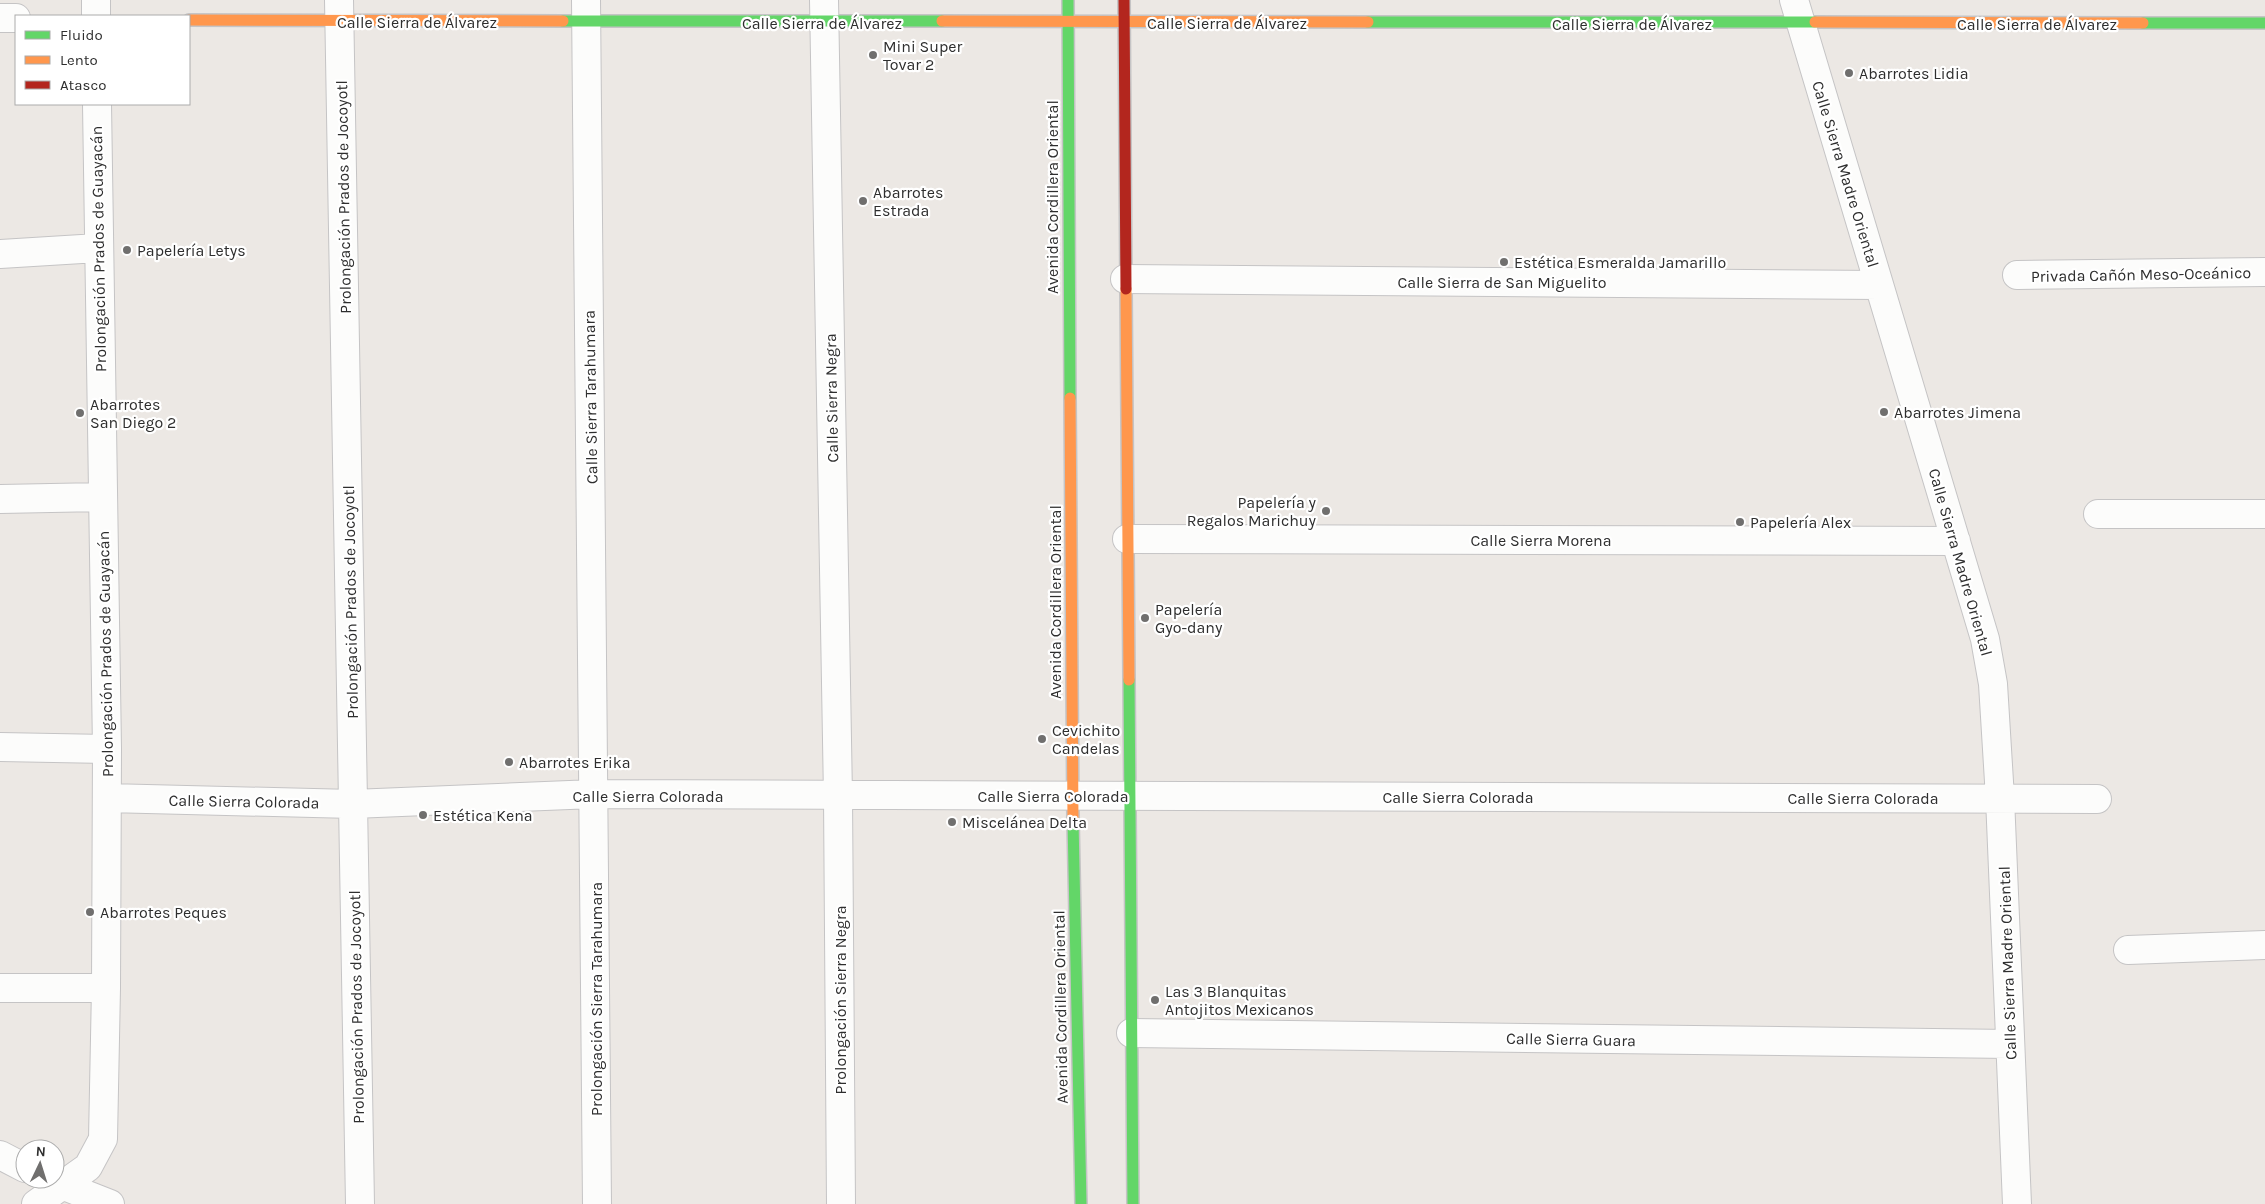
<svg xmlns="http://www.w3.org/2000/svg" width="2265" height="1204" font-family="Karla,sans-serif">
<style>
.lines{fill:none;stroke-linecap:round;stroke-linejoin:round}
.street-casing{stroke:#c5c4c5;stroke-width:30}
.fast-casing{stroke:#c5c4c5;stroke-width:14}
.slow-casing{stroke:#c5c4c5;stroke-width:14}
.jam-casing{stroke:#c5c4c5;stroke-width:14}
.street{stroke:#fcfcfb;stroke-width:28}
.fast{stroke:#63d668;stroke-width:11}
.slow{stroke:#ff974d;stroke-width:11}
.jam{stroke:#b3261e;stroke-width:11}
.poi-dot{fill:#706f6e;stroke:#fff;stroke-width:2}
.labels{text-anchor:middle;stroke-width:4.5;stroke-linejoin:round;paint-order:stroke}
.street-label{font-size:16px;fill:#2e2e2e;stroke:#fff}
.poi-label{font-size:16px;fill:#2e2e2e;stroke:#fff;text-anchor:start}
</style>
<rect width="100%" height="100%" fill="#ece8e4"/>
<g class="lines">
<g class="street-casing">
<path id="street" d="M96,0V16
M339,0L360,1204
M586,0L597,1204
M824,0L838,797L841,1204
M1794,0L1985,639L1993,684L2000,798L2017,1204
M0,18H16
M0,254L98,248
M2017,275L2265,272
M1125,279L1879,285
M0,499L102,497
M2098,514H2265
M1127,539L1956,541
M0,747L107,749
M107,798L353,804L594,794L2097,799
M2128,950L2265,945
M0,988H106
M1131,1033L2010,1044
M0,1155L25,1168
M49,1180L110,1204
M36,1204L88,1167L103,1139L106,988L107,749L97,104"/>
</g>
<g class="fast-casing">
<path id="fast" d="M1068,0L1070,398
M563,21H942
M1368,22H1815
M2143,23H2265
M1129,680L1133,1204
M1073,821L1081,1204"/>
</g>
<g class="slow-casing">
<path id="slow" d="M189,20L563,21
M942,21L1368,22
M1815,22L2143,23
M1126,289L1129,680
M1070,398L1073,821"/>
</g>
<g class="jam-casing">
<path id="jam" d="M1124,0L1126,289"/>
</g>
<use href="#street" class="street"/>
<use href="#fast" class="fast"/>
<use href="#slow" class="slow"/>
<use href="#jam" class="jam"/>
</g>
<g class="poi-dot">
<circle cx="873" cy="55" r="5"/>
<circle cx="1849" cy="73" r="5"/>
<circle cx="863" cy="201" r="5"/>
<circle cx="127" cy="250" r="5"/>
<circle cx="1504" cy="262" r="5"/>
<circle cx="1884" cy="412" r="5"/>
<circle cx="80" cy="413" r="5"/>
<circle cx="1326" cy="511" r="5"/>
<circle cx="1740" cy="522" r="5"/>
<circle cx="1145" cy="618" r="5"/>
<circle cx="1042" cy="739" r="5"/>
<circle cx="509" cy="762" r="5"/>
<circle cx="423" cy="815" r="5"/>
<circle cx="952" cy="822" r="5"/>
<circle cx="90" cy="912" r="5"/>
<circle cx="1155" cy="1000" r="5"/>
</g>
<g class="labels">
<g class="street-label">
<text x="417" y="28">Calle Sierra de Álvarez</text>
<text x="822" y="29">Calle Sierra de Álvarez</text>
<text x="1227" y="29">Calle Sierra de Álvarez</text>
<text x="1632" y="30">Calle Sierra de Álvarez</text>
<text x="2037" y="30">Calle Sierra de Álvarez</text>
<text transform="translate(1846 174) rotate(73)" y="6">Calle Sierra Madre Oriental</text>
<text transform="translate(343 197) rotate(-91)" y="6">Prolongación Prados de Jocoyotl</text>
<text transform="translate(1052 197) rotate(-90)" y="6">Avenida Cordillera Oriental</text>
<text transform="translate(98 249) rotate(-91)" y="6">Prolongación Prados de Guayacán</text>
<text transform="translate(2141 274) rotate(-1)" y="6">Privada Cañón Meso-Oceánico</text>
<text x="1502" y="288">Calle Sierra de San Miguelito</text>
<text transform="translate(590 397) rotate(-91)" y="6">Calle Sierra Tarahumara</text>
<text transform="translate(831 398) rotate(-91)" y="6">Calle Sierra Negra</text>
<text x="1541" y="546">Calle Sierra Morena</text>
<text transform="translate(1961 562) rotate(74)" y="6">Calle Sierra Madre Oriental</text>
<text transform="translate(350 602) rotate(-91)" y="6">Prolongación Prados de Jocoyotl</text>
<text transform="translate(1055 602) rotate(-90)" y="6">Avenida Cordillera Oriental</text>
<text transform="translate(105 654) rotate(-91)" y="6">Prolongación Prados de Guayacán</text>
<text x="648" y="802">Calle Sierra Colorada</text>
<text x="1053" y="802">Calle Sierra Colorada</text>
<text x="1458" y="803">Calle Sierra Colorada</text>
<text x="1863" y="804">Calle Sierra Colorada</text>
<text transform="translate(244 801) rotate(1)" y="6">Calle Sierra Colorada</text>
<text transform="translate(2007 963) rotate(-92)" y="6">Calle Sierra Madre Oriental</text>
<text transform="translate(596 999) rotate(-90)" y="6">Prolongación Sierra Tarahumara</text>
<text transform="translate(840 1000) rotate(-90)" y="6">Prolongación Sierra Negra</text>
<text transform="translate(356 1007) rotate(-91)" y="6">Prolongación Prados de Jocoyotl</text>
<text transform="translate(1060 1007) rotate(-91)" y="6">Avenida Cordillera Oriental</text>
<text transform="translate(1571 1039) rotate(1)" y="6">Calle Sierra Guara</text>
</g>
<g class="poi-label">
<text x="883" y="52">Mini Super<tspan x="883" dy="18">Tovar 2</tspan></text>
<text x="1859" y="79">Abarrotes Lidia</text>
<text x="873" y="198">Abarrotes<tspan x="873" dy="18">Estrada</tspan></text>
<text x="137" y="256">Papelería Letys</text>
<text x="1514" y="268">Estética Esmeralda Jamarillo</text>
<text x="90" y="410">Abarrotes<tspan x="90" dy="18">San Diego 2</tspan></text>
<text x="1894" y="418">Abarrotes Jimena</text>
<text x="1316" y="508" text-anchor="end">Papelería y<tspan x="1316" dy="18">Regalos Marichuy</tspan></text>
<text x="1750" y="528">Papelería Alex</text>
<text x="1155" y="615">Papelería<tspan x="1155" dy="18">Gyo-dany</tspan></text>
<text x="1052" y="736">Cevichito<tspan x="1052" dy="18">Candelas</tspan></text>
<text x="519" y="768">Abarrotes Erika</text>
<text x="433" y="821">Estética Kena</text>
<text x="962" y="828">Miscelánea Delta</text>
<text x="100" y="918">Abarrotes Peques</text>
<text x="1165" y="997">Las 3 Blanquitas<tspan x="1165" dy="18">Antojitos Mexicanos</tspan></text>
</g>
</g>
<rect x="15" y="15" width="175" height="90" fill="#ffffff" stroke="#ababab"/>
<rect x="25" y="31" width="25" height="8" fill="#63d668" stroke="#ababab"/>
<text x="60" y="40" font-size="15" fill="#2e2e2e">Fluido</text>
<rect x="25" y="56" width="25" height="8" fill="#ff974d" stroke="#ababab"/>
<text x="60" y="65" font-size="15" fill="#2e2e2e">Lento</text>
<rect x="25" y="81" width="25" height="8" fill="#b3261e" stroke="#ababab"/>
<text x="60" y="90" font-size="15" fill="#2e2e2e">Atasco</text>
<g transform="translate(40 1164) rotate(4)"><circle r="24" fill="#ffffff" stroke="#ababab"/>
<path d="M0-4L9 19L0 12L-9 19Z" fill="#706f6e"/>
<text y="-8" font-size="14" font-weight="bold" text-anchor="middle" fill="#2e2e2e">N</text>
</g>
</svg>
